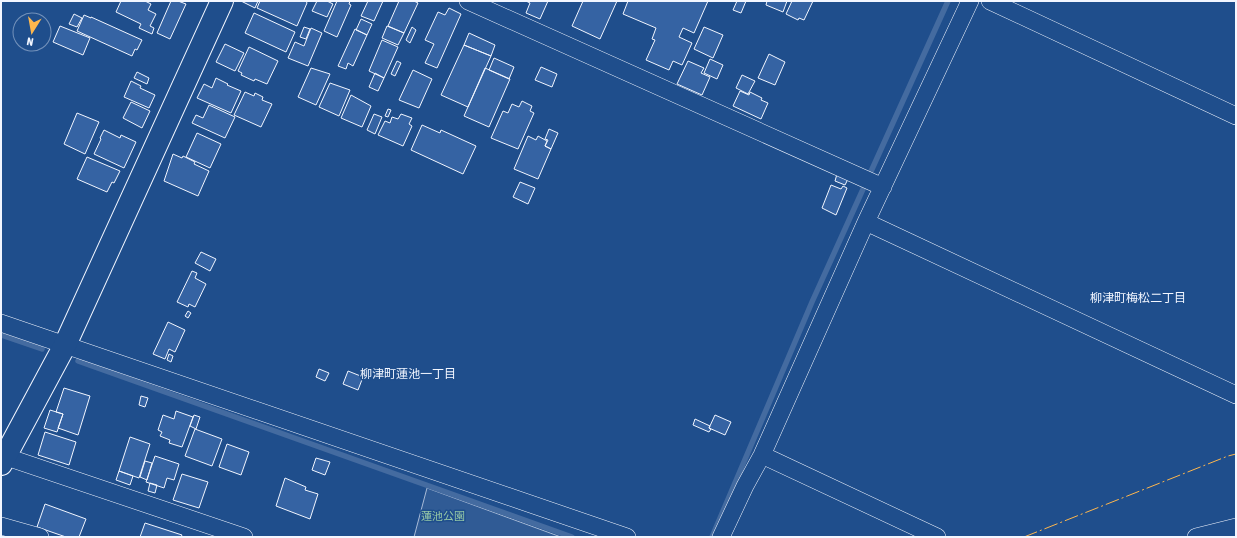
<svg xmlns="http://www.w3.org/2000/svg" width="1237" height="538" font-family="'Asap Condensed','Noto Sans JP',sans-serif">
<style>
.built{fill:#305b95;stroke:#a8bbd7}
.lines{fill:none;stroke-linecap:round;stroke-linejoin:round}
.stream{stroke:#446ba0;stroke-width:5.5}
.building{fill:#3563a3;stroke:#f2f6ff}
.street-casing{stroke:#f2f6ff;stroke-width:18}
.secondary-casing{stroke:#f2f6ff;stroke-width:24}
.street{stroke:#1f4e8c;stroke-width:17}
.secondary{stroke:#1f4e8c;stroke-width:22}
.power{stroke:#ffb74d;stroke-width:1;stroke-dasharray:14 3 2 3;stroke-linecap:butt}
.labels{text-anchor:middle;stroke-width:3;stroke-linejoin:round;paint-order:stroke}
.park-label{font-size:11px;fill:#97c8a6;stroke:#1f4e8c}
.neighbourhood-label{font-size:12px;fill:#f2f6ff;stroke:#1f4e8c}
</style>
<rect width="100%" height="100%" fill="#1f4e8c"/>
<path class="built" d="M427,488L561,537H414Z"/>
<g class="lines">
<path class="stream" d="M1,335L42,349
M78,361L572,537
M712,537L812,302L948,1"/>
</g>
<path class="building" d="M121,1H145L151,4L148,10L156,14L150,26L154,28L152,34L139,28L141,24L116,12Z
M171,1H178L186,4L170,39L157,33Z
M241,1H258L255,8Z
M260,1H306L307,3L297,26L257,8Z
M317,1H327L333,4L327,17L312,11Z
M337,1H350L349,4L351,5L337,37L324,31Z
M368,1H383L374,21L361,16Z
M399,1H414L418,3L404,33L388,26Z
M526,1H548L540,19L526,13L530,3Z
M583,1H617L600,39L572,26Z
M628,1H708L694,33L683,28L679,37L692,43L682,65L673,61L669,70L646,60L655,40L652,39L656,28L623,14Z
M737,1H746L741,13L733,10Z
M767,1H787L783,12L766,5Z
M792,1H813L804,20L799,18L798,20L786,14Z
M449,8L461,14L437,68L425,63L434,44L425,40L438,12L445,15Z
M254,13L295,32L286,52L245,33Z
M74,14L82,18L77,27L69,24Z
M84,15L91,18V17L142,40L137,50L135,49L132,56L77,31Z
M361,19L372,24L367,35L356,30Z
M60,26L90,38L83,55L53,42Z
M387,26L404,33L398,45L382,38Z
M304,27L310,29L306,39L300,37Z
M412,27L416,30L410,43L406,40Z
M704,27L723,35L713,58L694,49Z
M311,28L322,33L308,66L288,58L295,42L304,46Z
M355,29L367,35L353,66L348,63L346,69L338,66Z
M469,33L495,45L491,56L464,45Z
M382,40L398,47L384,78L369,71Z
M225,44L244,53L235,71L216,62Z
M464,45L491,56L468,107L441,95Z
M249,47L278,61L267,84L255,79L254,81L241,75L242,73L238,71Z
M769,54L785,62L775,85L758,78Z
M494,58L514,67L509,79L489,70Z
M710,59L723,65L717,79L704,73Z
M397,61L401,63L395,76L391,74Z
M688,61L704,68L701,73L710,77L702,95L677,84Z
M541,67L557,74L552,87L535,80Z
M311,68L330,74L316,105L298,97Z
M485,68L510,79L489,127L464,116Z
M413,70L432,79L419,108L399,100Z
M137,72L149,78L147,84L134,78Z
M375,73L384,78L378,91L369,87Z
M742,75L755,81L748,94L736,88Z
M216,78L228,84L227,85L241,91L231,113L197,98L204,84L212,88Z
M131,81L141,86L140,88L155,95L149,108L124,97Z
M330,83L350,90L339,116L319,107Z
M740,91L749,95L750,92L762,98L761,100L768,103L761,119L733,106Z
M245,92L254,96L255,93L263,97L262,100L272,104L261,127L234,115Z
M351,95L371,106L362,127L341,118Z
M522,101L532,106L530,111L534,113L518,149L491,138L503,111L508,113L512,104L519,107Z
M131,102L150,111L142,128L123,118Z
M209,105L235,117L225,138L192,123L196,115L203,118Z
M388,109L391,110L388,117L385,116Z
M77,113L99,122L85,154L64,144Z
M374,114L382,117L375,134L367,130Z
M401,114L412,118L409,124L412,126L403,146L378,135L385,121L390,123L392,117L398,119Z
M422,125L440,133L441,130L476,146L463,174L411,150Z
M549,129L558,133L551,149L545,146L548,140L545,139Z
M104,130L120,138L121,135L136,142L124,168L94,154L101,139L100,138Z
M197,133L221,144L210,168L186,157Z
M528,136L536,140L538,136L547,141L545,146L551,149L538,179L514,169Z
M173,154L182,158L183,156L195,162L194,164L209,171L198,196L164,181Z
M87,157L120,171L114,183L112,182L107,192L77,179Z
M837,174L848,179L845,185L835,181Z
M520,182L535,188L528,204L513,197Z
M831,185L841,189L843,186L847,188L836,215L822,208Z
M201,252L216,259L210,271L195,263Z
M192,271L197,273L195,278L206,284L195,307L189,304L188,307L177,302Z
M188,311L191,313L188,318L185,316Z
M168,322L185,330L175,352L169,349L165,359L153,354Z
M169,354L173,356L171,362L167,360Z
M319,369L329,373L325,381L316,377Z
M348,371L363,377L358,390L343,384Z
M64,388L90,396L78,435L58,428L63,414L56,412Z
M141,396L148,398L145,407L139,405Z
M50,410L63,414L57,432L44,428Z
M176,411L193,417L182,447L169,443L170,440L160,436L162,432L158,430L163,415L174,419Z
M194,415L200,417L196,429L190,426Z
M715,415L731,422L725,435L709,428Z
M695,419L710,426L709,428L711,429L709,432L693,425Z
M195,429L222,439L212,466L185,456Z
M45,432L76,442L69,465L38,455Z
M130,437L150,444L139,478L119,471Z
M227,444L249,452L241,475L219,467Z
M155,456L179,464L174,480L167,478L164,488L146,482Z
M316,458L330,462L325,475L312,470Z
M145,461L152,463L147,480L140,477Z
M119,471L133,476L130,485L116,480Z
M182,474L208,482L199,508L173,500Z
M285,478L306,487L305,490L318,494L310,519L276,506Z
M150,483L157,485L155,493L148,491Z
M45,504L86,519L79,537H66L37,527Z
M145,523L182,535L181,537H140Z"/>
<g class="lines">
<g class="street-casing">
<path id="street" d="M468,1L883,187
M990,1L1236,116
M866,222L1236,395
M1,323L627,537
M1,455L244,537
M762,455L937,537
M1,526L40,537
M721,537L745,486L762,455L866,222L970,1
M1196,537L1236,527"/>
</g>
<g class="secondary-casing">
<path id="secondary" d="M1,464L65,345L222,1"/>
</g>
<use href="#street" class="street"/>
<use href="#secondary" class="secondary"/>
<path class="power" d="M1024,537L1228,456L1236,454"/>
</g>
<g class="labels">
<g class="park-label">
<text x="443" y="520">蓮池公園</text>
</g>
<g class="neighbourhood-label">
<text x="1138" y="302">柳津町梅松二丁目</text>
<text x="408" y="378">柳津町蓮池一丁目</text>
</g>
</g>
<rect width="1237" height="538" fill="none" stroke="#f2f6ff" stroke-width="4"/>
<g transform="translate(32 32) rotate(191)"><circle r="19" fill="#1f4e8c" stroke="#7391ba"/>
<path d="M0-3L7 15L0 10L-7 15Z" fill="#ffb74d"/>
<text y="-6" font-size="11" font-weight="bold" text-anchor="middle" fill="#f2f6ff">N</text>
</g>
</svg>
